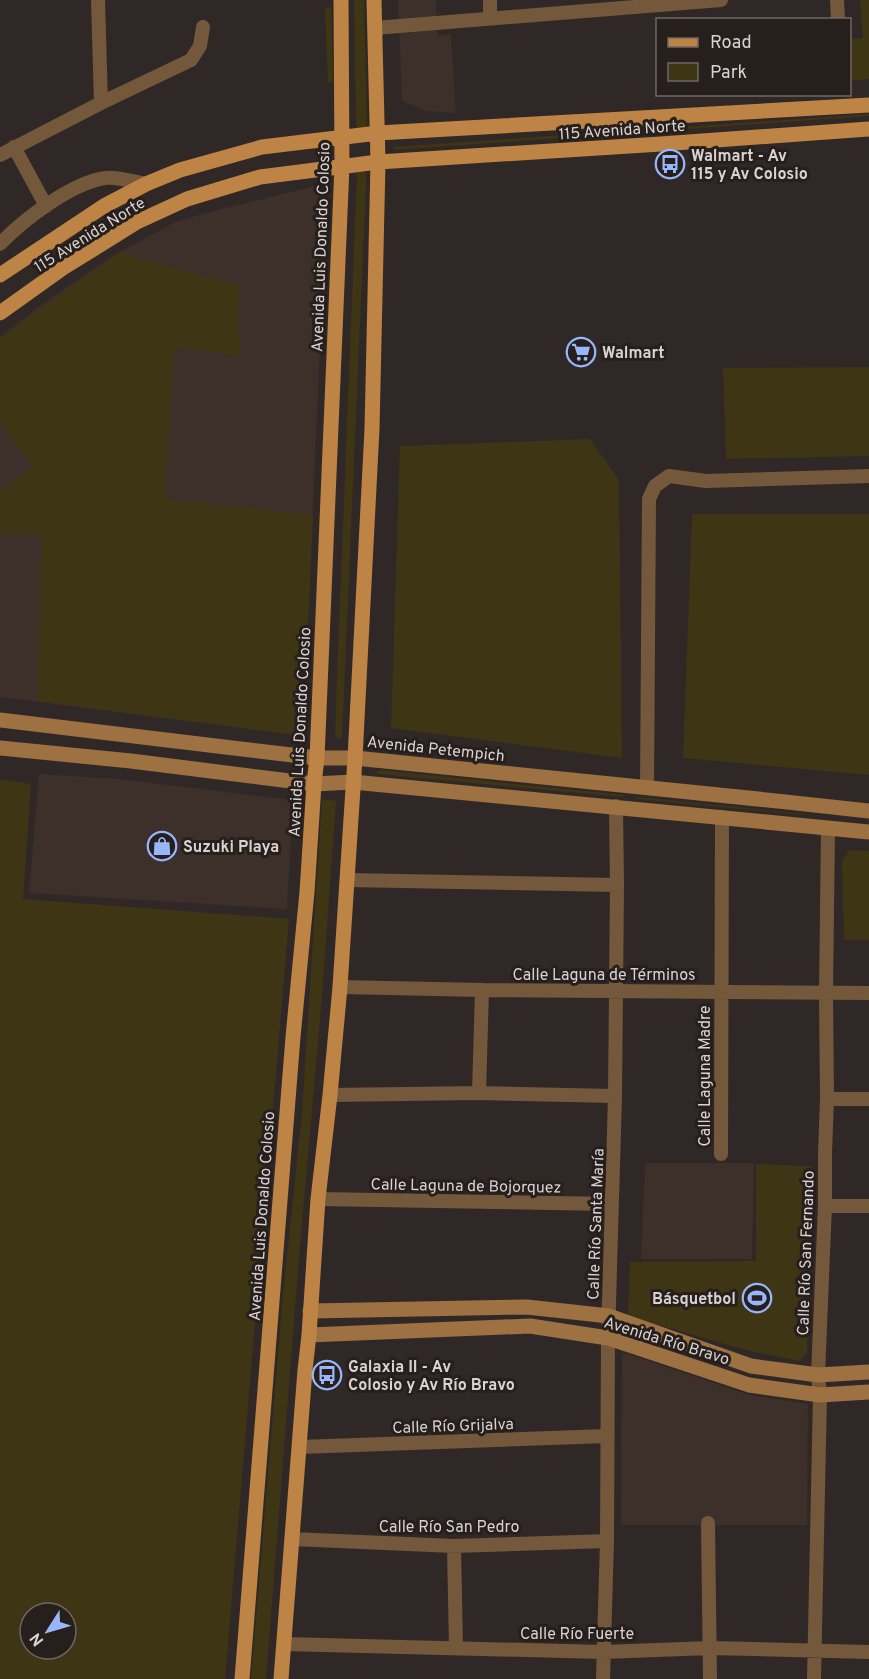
<svg xmlns="http://www.w3.org/2000/svg" width="869" height="1679" font-family="Overpass,sans-serif">
<style>
.built{fill:#3d2f2a}
.green{fill:#3e3515;fill-rule:evenodd}
.lines{fill:none;stroke-linecap:round;stroke-linejoin:round}
.street{stroke:#74583c;stroke-width:14}
.secondary{stroke:#9d7142;stroke-width:15}
.primary{stroke:#bd8446;stroke-width:15}
.labels{text-anchor:middle;stroke-width:6;stroke-linejoin:round;paint-order:stroke}
.street-label{font-size:16px;fill:#d8d3d1;stroke:#261f1c}
.poi-label{font-size:16px;font-weight:bold;fill:#d8d3d1;stroke:#261f1c;text-anchor:start}
</style>
<rect width="100%" height="100%" fill="#302826"/>
<path class="built" d="M398,0H436L438,36L451,34L456,113L426,111L402,101Z
M327,183L303,736L0,697V337L40,306L109,258L175,222L221,209Z
M39,774L119,779L293,800L287,909L29,893Z
M645,1163H754L752,1259H641Z
M622,1354H628L749,1395L808,1404L807,1525H621Z"/>
<path class="green" d="M354,0H364L367,128H357L356,123Z
M860,0H869V79L850,81V39L863,38Z
M325,7H331L333,82L328,83Z
M869,114V116L394,150L393,147Z
M357,172H366V184L342,737L339,739L335,736L337,677Z
M122,251L139,259L239,285L240,356L174,347L165,499L313,515L303,736L37,701L42,535H0V491L33,466L0,422V338Z
M869,367V456L726,459L723,368Z
M590,439L619,480L622,758L391,728L400,446Z
M692,514H869V775L683,758Z
M379,770L624,795L623,797L378,774L376,772Z
M0,779L31,784L23,899L289,919L225,1679H0ZM30,1613H66V1649H30Z
M637,797L805,814V815L637,799Z
M322,799L336,801L322,996L299,1258L266,1679H251L283,1295L302,1112Z
M850,850L869,851V940H844L842,861Z
M756,1164L812,1166L807,1353L799,1361L742,1349L628,1316L630,1262L756,1261Z"/>
<g class="lines">
<path class="street" d="M98,0L101,103
M837,0L838,20
M490,18V0
M375,28L721,0
M14,147L46,206
M0,155L101,103L191,60L200,46L203,27
M0,244C23,220 71,183 105,178C115,176 135,182 146,184
M647,788L649,499L655,486L669,476L706,481L869,476
M347,880L617,885
M340,987L482,990L869,993
M479,1093L482,990
M330,1095L479,1093L615,1096
M827,1099H869
M721,1154L722,817
M318,1199L612,1204
M825,1206H869
M300,1447L607,1436
M708,1523L710,1679
M292,1539L454,1546L607,1541
M454,1546L456,1648
M284,1644L603,1652L710,1648L869,1652
M603,1679L607,1541L608,1338L615,1096L617,885L616,806
M814,1679L820,1395L818,1375L825,1206V1153L827,1099L826,993L828,828"/>
<path class="secondary" d="M0,720L317,758H355C527,775 698,792 869,811
M0,748L131,761L314,784L353,782C525,798 697,815 869,832
M310,1311L527,1307L609,1316L751,1366L818,1375L869,1372
M309,1335L530,1326L608,1338L749,1385L820,1395L869,1392"/>
<path class="primary" d="M0,275L104,206L146,184L180,170L262,147L378,133L869,105
M0,313L63,268L137,222L187,199L260,177L378,162L661,144L869,129
M242,1679L293,1037L307,892L314,784L317,758L342,166L341,0
M281,1679L305,1370L309,1335L318,1199L330,1095L340,987L355,758L372,429L378,162L374,0"/>
</g>
<defs>
<g id="bus-ring" transform="scale(1.5)"><circle r="9.5" fill="#261f1c" stroke="#97b6fd" stroke-width="1.5"/><path d="M-5-6H5V4H4V6H2V4H-2V6H-4V4H-5ZM-3.5-4V0h7V-4ZM-3.5 1.2v1.5H-2V1.2ZM2 1.2v1.5H3.5V1.2Z" fill="#97b6fd"/></g>
<g id="supermarket-ring" transform="scale(1.5)"><circle r="9.5" fill="#261f1c" stroke="#97b6fd" stroke-width="1.5"/><path d="M-6-5.5h2.5l.6 2H6L4.5 2H-2.5L-4.4-4H-6ZM-1.5 3.2a1.3 1.3 0 1 0 .1 0ZM3 3.2a1.3 1.3 0 1 0 .1 0Z" fill="#97b6fd"/></g>
<g id="shop-ring" transform="scale(1.5)"><circle r="9.5" fill="#261f1c" stroke="#97b6fd" stroke-width="1.5"/><path d="M-5-2.5h2.3a2.7 3.5 0 0 1 5.4 0H5L5.5 6h-11ZM-1.5-2.5h3a1.5 2.3 0 0 0-3 0Z" fill="#97b6fd"/></g>
<g id="stadium-ring" transform="scale(1.5)"><circle r="9.5" fill="#261f1c" stroke="#97b6fd" stroke-width="1.5"/><path d="M0-5a6.5 5 0 1 0 0 10a6.5 5 0 1 0 0-10ZM-3.5-1.8h7v3.6h-7Z" fill="#97b6fd"/></g>
</defs>
<g fill-rule="evenodd">
<use href="#bus-ring" x="670" y="164"/>
<use href="#supermarket-ring" x="581" y="352"/>
<use href="#shop-ring" x="162" y="846"/>
<use href="#stadium-ring" x="757" y="1298"/>
<use href="#bus-ring" x="327" y="1375"/>
</g>
<g class="labels">
<g class="street-label">
<text transform="translate(622 129) rotate(-4)" y="6">115 Avenida Norte</text>
<text transform="translate(89 234) rotate(-32)" y="6">115 Avenida Norte</text>
<text transform="translate(320 247) rotate(-88)" y="6">Avenida Luis Donaldo Colosio</text>
<text transform="translate(299 732) rotate(-87)" y="6">Avenida Luis Donaldo Colosio</text>
<text transform="translate(436 748) rotate(6)" y="6">Avenida Petempich</text>
<text x="604" y="980">Calle Laguna de Términos</text>
<text transform="translate(704 1076) rotate(-90)" y="6">Calle Laguna Madre</text>
<text transform="translate(466 1185) rotate(1)" y="6">Calle Laguna de Bojorquez</text>
<text transform="translate(261 1216) rotate(-86)" y="6">Avenida Luis Donaldo Colosio</text>
<text transform="translate(595 1224) rotate(-88)" y="6">Calle Río Santa María</text>
<text transform="translate(805 1253) rotate(-88)" y="6">Calle Río San Fernando</text>
<text transform="translate(667 1340) rotate(17)" y="6">Avenida Río Bravo</text>
<text transform="translate(453 1425) rotate(-2)" y="6">Calle Río Grijalva</text>
<text x="449" y="1532">Calle Río San Pedro</text>
<text x="577" y="1639">Calle Río Fuerte</text>
</g>
<g class="poi-label">
<text x="691" y="161">Walmart - Av<tspan x="691" dy="18">115 y Av Colosio</tspan></text>
<text x="602" y="358">Walmart</text>
<text x="183" y="852">Suzuki Playa</text>
<text x="736" y="1304" text-anchor="end">Básquetbol</text>
<text x="348" y="1372">Galaxia II - Av<tspan x="348" dy="18">Colosio y Av Río Bravo</tspan></text>
</g>
</g>
<rect x="656" y="18" width="195" height="78" fill="#261f1c" stroke="#6d6764" stroke-width="1.5"/>
<rect x="668" y="38" width="30" height="9" fill="#bd8446" stroke="#6d6764" stroke-width="1.5"/>
<text x="710" y="48" font-size="18" fill="#d8d3d1">Road</text>
<rect x="668" y="63" width="30" height="18" fill="#3e3515" stroke="#6d6764" stroke-width="1.5"/>
<text x="710" y="78" font-size="18" fill="#d8d3d1">Park</text>
<g transform="translate(48 1631) rotate(233)"><circle r="28" fill="#261f1c" stroke="#6d6764" stroke-width="1.5"/>
<path d="M0-4.5L10 22L0 15L-10 22Z" fill="#97b6fd"/>
<text y="-9" font-size="16" font-weight="bold" text-anchor="middle" fill="#d8d3d1">N</text>
</g>
</svg>
